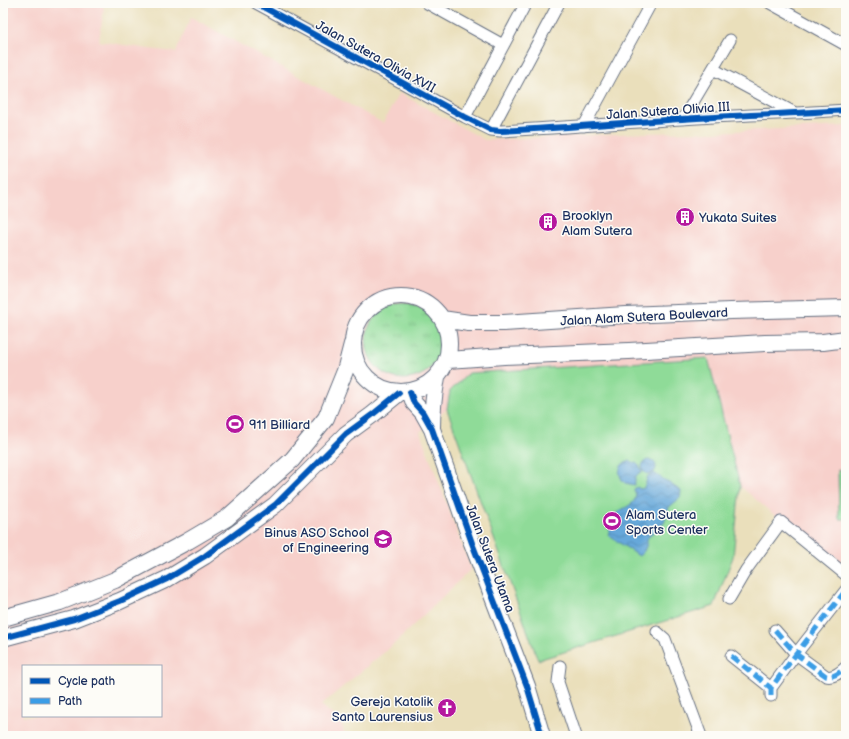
<svg xmlns="http://www.w3.org/2000/svg" width="849" height="739" font-family="'Balsamiq Sans',sans-serif">
<style>
.built{fill:#f7d0cb;fill-rule:evenodd}
.grass{fill:#8fdb98;stroke:#55857b}
.park{fill:url(#park-tufts);stroke:#55857b}
.water{fill:url(#water-waves);stroke:#406c9c}
.lines{fill:none;stroke-linecap:round;stroke-linejoin:round}
.street-casing{stroke:#636d7f;stroke-width:13}
.secondary-casing{stroke:#636d7f;stroke-width:18}
.street{stroke:#fff;stroke-width:11}
.secondary{stroke:#fff;stroke-width:16}
.quiet{stroke:#3b9de6;stroke-width:5;stroke-dasharray:10 5;stroke-linecap:butt}
.cycleway-casing{stroke:#fdfcf7;stroke-width:8}
.cycleway{stroke:#0057b8;stroke-width:6}
.labels{text-anchor:middle;stroke-width:3;stroke-linejoin:round;paint-order:stroke}
.street-label{font-size:13px;fill:#1b2f5e;stroke:#fdfcf7}
.poi-label{font-size:13px;fill:#1b2f5e;stroke:#fdfcf7;text-anchor:start}
</style>
<defs>
<pattern id="park-tufts" width="24" height="20" patternUnits="userSpaceOnUse"><rect width="24" height="20" fill="#8fdb98"/><path d="M3 7l-1-3M5 7V3M7 7l1-3M15 17l-1-3M17 17v-4M19 17l1-3" fill="none" stroke="#7bbc85"/></pattern>
<pattern id="water-waves" width="16" height="10" patternUnits="userSpaceOnUse"><rect width="16" height="10" fill="#66a8da"/><path d="M0 5q4-4 8 0t8 0" fill="none" stroke="#5389b4"/></pattern>
</defs>
<rect width="100%" height="100%" fill="#fdfcf7"/>
<filter id="ink" filterUnits="userSpaceOnUse"><feTurbulence type="fractalNoise" baseFrequency=".025" numOctaves="2"/><feDisplacementMap in="SourceGraphic" scale="8" xChannelSelector="R" yChannelSelector="G"/><feConvolveMatrix kernelMatrix="1 2 1 2 8 2 1 2 1" color-interpolation-filters="sRGB"/></filter>
<filter id="wash" filterUnits="userSpaceOnUse"><feTurbulence type="fractalNoise" baseFrequency=".012" numOctaves="4" result="noise"/><feDisplacementMap in="SourceGraphic" scale="16" xChannelSelector="R" yChannelSelector="G"/><feGaussianBlur stdDeviation="0.9" result="paint"/><feColorMatrix in="noise" values="0 0 0 0 0 0 0 0 0 0 0 0 0 0 0 0 0 1.4 0 .05"/><feComposite in="paint" operator="in"/></filter>
<g filter="url(#wash)">
<rect width="100%" height="100%" fill="#eadfbb"/>
<path class="built" d="M3,3H99L104,7L99,41L149,49L176,52L191,17L383,123L399,93L485,140L643,133L713,132L846,126V565L773,514L740,486L708,358L450,391L447,409L420,432L471,569L394,644L321,705L340,721L346,736H3ZM23,666H161V716H23Z"/>
<path class="grass" d="M708,358L740,486L733,557L714,606L538,660L447,409L450,391L469,373Z
M838,470H846V519H839Z"/>
<path class="park" d="M366 341a38 38 0 1 1 76 0a38 38 0 1 1-76 0Z"/>
<path class="water" d="M642 467a7 7 0 1 1 14 0a7 7 0 1 1-14 0Z
M630,461C637,463 640,465 642,472C636,473 634,479 635,485C632,484 628,484 625,483C619,478 617,468 624,463C625,463 629,462 630,461Z
M654,473L681,491L680,498L669,507L664,523L651,534L647,539V544L644,551L639,556L608,535C611,529 610,522 613,517C618,508 636,507 636,495C636,493 634,491 634,489L637,487L640,489L644,488L646,483L647,477Z"/>
</g>
<g filter="url(#ink)">
<g class="lines">
<g class="street-casing">
<path id="street" d="M256,3L465,117L491,130L500,131C561,128 621,123 682,119C737,115 791,114 846,110
M427,3L503,45
M770,3L846,45
M713,69L795,113
M465,117L526,3
M683,119L730,40
M584,126L651,3
M491,130L559,3
M729,599L746,570L781,522L846,575
M775,630L796,654L826,676C834,678 840,672 846,667
M657,632L665,639L701,736
M731,656L771,688
M560,666L558,682L576,736
M771,696V688L796,654L846,590"/>
</g>
<g class="secondary-casing">
<path id="secondary" d="M353 344a48 48 0 1 1 96 0a48 48 0 1 1-96 0Z
M442,319L469,323H504L625,315L731,311L846,308
M448,360L504,356L629,351L765,343L823,342L846,339
M410,392L414,403L423,413L432,429L472,543L527,686L542,736
M432,428C432,410 434,394 437,377
M3,618L60,602L115,580L188,541L227,518L292,460L326,418L345,371L352,344
M3,638L74,619L120,601L167,579L205,556L275,505L346,434L372,415L399,393"/>
</g>
<use href="#street" class="street"/>
<use href="#secondary" class="secondary"/>
<path class="quiet" d="M775,630L796,654L826,676C834,678 840,672 846,667
M731,656L771,688
M771,696V688L796,654L846,590"/>
<g class="cycleway-casing">
<path id="cycleway" d="M256,3L465,117L491,130L500,131C561,128 621,123 682,119C737,115 791,114 846,110
M410,392L414,403L423,413L432,429L472,543L527,686L542,736
M3,638L74,619L120,601L167,579L205,556L275,505L346,434L372,415L399,393"/>
</g>
<use href="#cycleway" class="cycleway"/>
</g>
</g>
<defs>
<g id="building-disc" transform="scale(1)"><circle r="9.5" fill="#b5179e" stroke="#fdfcf7"/><path d="M-4-6H4V6H1V3H-1V6H-4ZM-2.5-4.3h1.7v1.8h-1.7ZM.8-4.3h1.7v1.8H.8ZM-2.5-1h1.7V.8h-1.7ZM.8-1h1.7V.8H.8Z" fill="#fff"/></g>
<g id="stadium-disc" transform="scale(1)"><circle r="9.5" fill="#b5179e" stroke="#fdfcf7"/><path d="M0-5a6.5 5 0 1 0 0 10a6.5 5 0 1 0 0-10ZM-3.5-1.8h7v3.6h-7Z" fill="#fff"/></g>
<g id="university-disc" transform="scale(1)"><circle r="9.5" fill="#b5179e" stroke="#fdfcf7"/><path d="M0-5L7-2L0 1L-7-2ZM-4 1L0 2.5L4 1V4Q0 6-4 4Z" fill="#fff"/></g>
<g id="church-disc" transform="scale(1)"><circle r="9.5" fill="#b5179e" stroke="#fdfcf7"/><path d="M-1.2-6h2.4v3.5h3.3v2.4h-3.3V6h-2.4V-.1h-3.3v-2.4h3.3Z" fill="#fff"/></g>
</defs>
<g fill-rule="evenodd">
<use href="#building-disc" x="685" y="217"/>
<use href="#building-disc" x="548" y="222"/>
<use href="#stadium-disc" x="235" y="424"/>
<use href="#stadium-disc" x="612" y="521"/>
<use href="#university-disc" x="383" y="539"/>
<use href="#church-disc" x="447" y="708"/>
</g>
<g class="labels">
<g class="street-label">
<text transform="translate(376 56) rotate(29)" y="5">Jalan Sutera Olivia XVII</text>
<text transform="translate(668 110) rotate(-4)" y="5">Jalan Sutera Olivia III</text>
<text transform="translate(644 316) rotate(-3)" y="5">Jalan Alam Sutera Boulevard</text>
<text transform="translate(491 558) rotate(69)" y="5">Jalan Sutera Utama</text>
</g>
<g class="poi-label">
<text x="562" y="220">Brooklyn<tspan x="562" dy="15">Alam Sutera</tspan></text>
<text x="699" y="222">Yukata Suites</text>
<text x="249" y="429">911 Billiard</text>
<text x="626" y="519">Alam Sutera<tspan x="626" dy="15">Sports Center</tspan></text>
<text x="369" y="537" text-anchor="end">Binus ASO School<tspan x="369" dy="15">of Engineering</tspan></text>
<text x="433" y="706" text-anchor="end">Gereja Katolik<tspan x="433" dy="15">Santo Laurensius</tspan></text>
</g>
</g>
<rect width="849" height="739" fill="none" stroke="#fdfcf7" stroke-width="16"/>
<rect x="22" y="665" width="140" height="52" fill="#fdfcf7" stroke="#a3aaba"/>
<rect x="30" y="678" width="20" height="6" fill="#0057b8" stroke="#a3aaba"/>
<text x="58" y="685" font-size="12" fill="#1b2f5e">Cycle path</text>
<rect x="30" y="698" width="20" height="6" fill="#3b9de6" stroke="#a3aaba"/>
<text x="58" y="705" font-size="12" fill="#1b2f5e">Path</text>
</svg>
